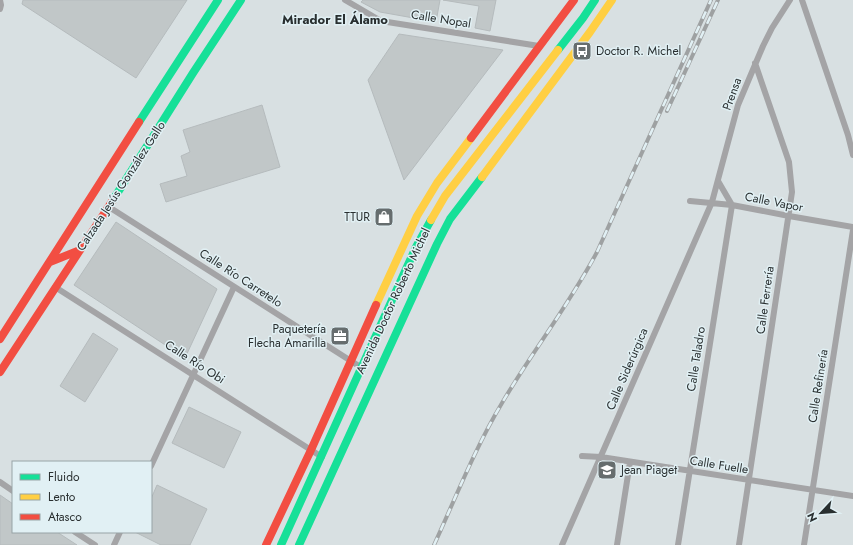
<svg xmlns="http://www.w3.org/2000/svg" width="853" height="545" font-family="Jost,sans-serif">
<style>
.building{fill:#c1c7c8;stroke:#b5bbbd}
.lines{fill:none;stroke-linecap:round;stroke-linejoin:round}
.street{stroke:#a4a4a6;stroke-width:6}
.fast{stroke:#16e098;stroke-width:8}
.slow{stroke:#ffcf43;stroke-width:8}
.jam{stroke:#f24e42;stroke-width:8}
.rail-casing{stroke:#9ea1a2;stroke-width:4}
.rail{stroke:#e1f0f4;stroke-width:2.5;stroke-dasharray:8;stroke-linecap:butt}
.labels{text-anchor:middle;stroke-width:3;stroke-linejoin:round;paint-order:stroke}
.street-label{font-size:12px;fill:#292f30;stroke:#e1f0f4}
.poi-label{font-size:12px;fill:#292f30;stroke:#e1f0f4;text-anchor:start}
.neighbourhood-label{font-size:13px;font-weight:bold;fill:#292f30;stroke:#e1f0f4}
</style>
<rect width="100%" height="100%" fill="#d8e0e2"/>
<path class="building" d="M23,0H187L136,78L22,4Z
M363,0H440L436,22L380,12L361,2Z
M443,0H496L490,31L475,28L479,6Z
M399,34L503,50L404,180L368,80Z
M262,105L280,167L166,202L160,184L187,176L181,156L190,152L183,130Z
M116,222L217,289L185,358L74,285Z
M93,333L118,349L85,402L60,386Z
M189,407L241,432L224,468L172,443Z
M157,485L207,509L190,545H161L135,532H151V499Z
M0,495L13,504V532H57L77,545H0Z"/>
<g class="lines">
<path class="street" d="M345,0L381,21L539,46
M802,0L848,135L853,155
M0,9L1,5L0,0
M690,201L732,205L789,216L853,227
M109,207L362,368
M55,287L322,457
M582,456L601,457L853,496
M151,466L234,287
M0,482L13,491
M75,532L95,545
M114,545L120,532
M562,545L712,202L738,105L763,46L772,28L790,0
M617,545L630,462
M678,545L732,205L718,181
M739,545L792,192L789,162L755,63
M804,545L853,230"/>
<path class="fast" d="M558,50L583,18L595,0
M139,122L218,0
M113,200L193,73L241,0
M281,545L416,247L431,220
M299,545L437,244L450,219L482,177"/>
<path class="slow" d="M482,177L590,32L612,0
M431,220L445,196L558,50
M376,305L417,216L437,183L471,138"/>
<path class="jam" d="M471,138L574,0
M50,262L80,250
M0,339L139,122
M0,372L113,200
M266,545L311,450L376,305"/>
<g class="rail-casing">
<path id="rail" d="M667,111L718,0
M434,545C456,497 475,448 502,403C532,352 569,305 597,252L711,0"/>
</g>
<use href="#rail" class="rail"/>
</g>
<defs>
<g id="bus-square" transform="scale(1)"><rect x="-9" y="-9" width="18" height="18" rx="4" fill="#666d6e" stroke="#e1f0f4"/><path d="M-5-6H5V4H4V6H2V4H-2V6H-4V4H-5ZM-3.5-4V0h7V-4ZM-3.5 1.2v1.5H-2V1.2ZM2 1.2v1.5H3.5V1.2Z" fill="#fff"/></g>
<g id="shop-square" transform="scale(1)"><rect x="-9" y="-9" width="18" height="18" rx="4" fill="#666d6e" stroke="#e1f0f4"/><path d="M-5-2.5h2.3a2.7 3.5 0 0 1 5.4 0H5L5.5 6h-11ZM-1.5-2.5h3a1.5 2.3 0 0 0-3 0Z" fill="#fff"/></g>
<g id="office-square" transform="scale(1)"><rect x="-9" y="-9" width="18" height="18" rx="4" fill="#666d6e" stroke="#e1f0f4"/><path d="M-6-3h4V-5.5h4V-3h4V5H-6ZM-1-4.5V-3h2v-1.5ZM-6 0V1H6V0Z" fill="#fff"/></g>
<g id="school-square" transform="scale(1)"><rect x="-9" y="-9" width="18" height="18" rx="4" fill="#666d6e" stroke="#e1f0f4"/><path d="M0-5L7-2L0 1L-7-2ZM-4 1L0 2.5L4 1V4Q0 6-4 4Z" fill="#fff"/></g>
</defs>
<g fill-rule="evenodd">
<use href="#bus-square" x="582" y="51"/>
<use href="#shop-square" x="384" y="217"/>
<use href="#office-square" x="340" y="336"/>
<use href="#school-square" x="607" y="470"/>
</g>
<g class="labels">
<g class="street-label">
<text transform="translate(441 19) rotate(9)" y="4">Calle Nopal</text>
<text transform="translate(732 94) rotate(-70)" y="4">Prensa</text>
<text transform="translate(121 186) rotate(-57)" y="4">Calzada Jesús González Gallo</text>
<text transform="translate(774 202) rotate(11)" y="4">Calle Vapor</text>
<text transform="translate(241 278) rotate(33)" y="4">Calle Río Carretelo</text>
<text transform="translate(765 300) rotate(-82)" y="4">Calle Ferrería</text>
<text transform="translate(393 301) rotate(-65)" y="4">Avenida Doctor Roberto Michel</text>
<text transform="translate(696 359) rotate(-81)" y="4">Calle Taladro</text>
<text transform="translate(195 362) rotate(33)" y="4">Calle Río Obi</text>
<text transform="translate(627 369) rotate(-67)" y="4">Calle Siderúrgica</text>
<text transform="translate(818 386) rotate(-81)" y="4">Calle Refinería</text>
<text transform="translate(719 465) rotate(9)" y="4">Calle Fuelle</text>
</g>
<g class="poi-label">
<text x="596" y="55">Doctor R. Michel</text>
<text x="370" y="221" text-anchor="end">TTUR</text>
<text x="326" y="333" text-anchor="end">Paquetería<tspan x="326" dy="14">Flecha Amarilla</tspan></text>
<text x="621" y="474">Jean Piaget</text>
</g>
<g class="neighbourhood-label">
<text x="335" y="24">Mirador El Álamo</text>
</g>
</g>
<rect x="12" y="461" width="140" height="72" fill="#e1f0f4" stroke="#97a3a6"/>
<rect x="20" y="474" width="20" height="6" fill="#16e098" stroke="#97a3a6"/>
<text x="48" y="481" font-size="12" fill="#292f30">Fluido</text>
<rect x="20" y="494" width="20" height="6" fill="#ffcf43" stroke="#97a3a6"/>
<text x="48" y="501" font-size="12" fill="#292f30">Lento</text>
<rect x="20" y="514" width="20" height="6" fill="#f24e42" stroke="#97a3a6"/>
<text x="48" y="521" font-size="12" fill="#292f30">Atasco</text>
<g transform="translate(821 513) rotate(244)" stroke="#e1f0f4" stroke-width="3" paint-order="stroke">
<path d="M0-3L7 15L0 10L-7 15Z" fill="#292f30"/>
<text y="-6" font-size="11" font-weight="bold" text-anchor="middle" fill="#292f30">N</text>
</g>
</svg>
